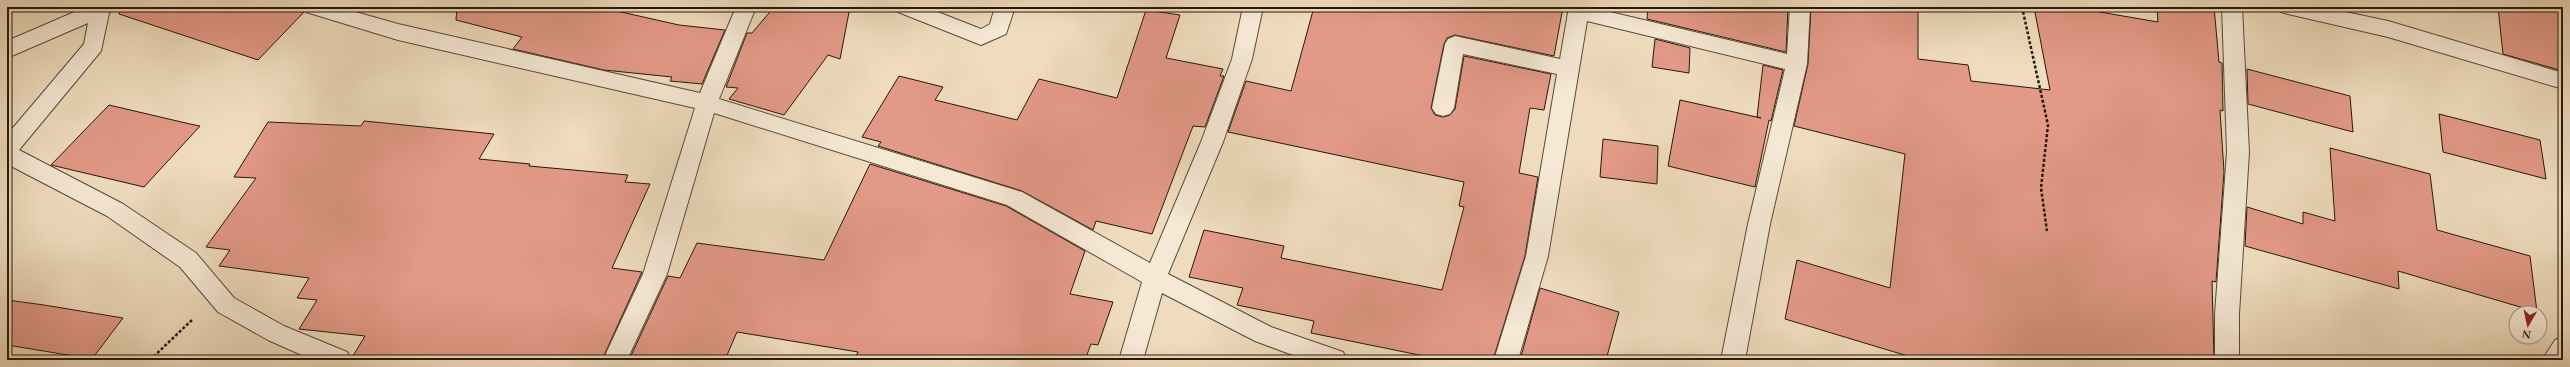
<svg xmlns="http://www.w3.org/2000/svg" width="2570" height="367" font-family="'EB Garamond',serif">
<style>
.building{fill:#e29987;stroke:#25180c}
.lines{fill:none;stroke-linecap:round;stroke-linejoin:round}
.street-casing{stroke:#584938;stroke-width:2}
.path{stroke:#25180c;stroke-width:2.5;stroke-dasharray:3 2;stroke-linecap:butt}
.street{fill:#f5e8d5;fill-rule:evenodd}
</style>
<rect width="100%" height="100%" fill="#efdcbe"/>
<filter id="stains"><feTurbulence type="fractalNoise" baseFrequency=".005" numOctaves="4"/><feColorMatrix values="0 0 0 0 .2 0 0 0 0 .09 0 0 0 0 .02 0 0 0 .5 -.17"/></filter>
<radialGradient id="worn" r=".72"><stop offset=".6" stop-color="#630" stop-opacity="0"/><stop offset="1" stop-color="#630" stop-opacity=".3"/></radialGradient>
<path class="building" d="M120,7H302L304,12L258,60L119,14Z
M457,7H599L679,25L725,30L702,84L670,81L672,77L604,70L513,49L522,37L456,20Z
M774,7H850L840,59L828,55L784,115L729,99L738,88L726,87L747,33H752Z
M1314,7H1563L1554,56L1455,35L1447,38L1444,44L1431,108L1435,115L1443,117L1450,115L1455,109L1464,56L1551,74L1544,110L1530,108L1519,173L1538,177L1525,256L1493,360H1423L1424,356L1311,333L1314,321L1237,305L1243,288L1189,277L1204,230L1284,246L1281,258L1442,290L1464,207L1459,206L1464,182L1228,132L1246,81L1291,91Z
M1648,7H1788L1786,52L1647,19Z
M1811,7H1918V59L1968,65L1971,81L2050,90L2034,7H2088V10L2158,22L2157,7H2214L2219,62L2222,63L2223,111L2220,110L2224,172L2216,282L2212,281L2214,360H1921L1785,319L1797,260L1890,288L1905,154L1794,126L1808,64Z
M2498,7H2559L2563,31V71L2503,54Z
M1146,10L1180,15L1166,58L1223,69L1220,76H1224L1205,127L1193,126L1152,234L1096,221L1093,230L1022,191L878,146L881,142L862,137L899,76L943,87L935,100L1017,120L1039,79L1117,98Z
M1655,39L1690,48L1689,73L1652,67Z
M1763,65L1783,70L1771,121L1769,120L1755,187L1668,166L1680,100L1761,118L1757,117Z
M2247,69L2350,96L2353,132L2248,104Z
M109,105L190,124L200,126L144,187L51,165Z
M2439,114L2540,140L2546,179L2443,152Z
M364,121L494,134L479,159L530,164L529,166L628,175L625,182L650,184L612,268L642,272L602,360H430L410,358L409,360H379L353,356L365,336L299,329L317,300L297,298L309,278L219,266L230,250L206,247L256,178L234,177L268,122L361,126Z
M1603,139L1658,146L1657,184L1600,177Z
M2330,148L2430,174L2437,230L2530,256L2537,312L2398,271L2399,289L2245,246L2247,207L2303,224V212L2335,221Z
M870,164L1006,206L1085,251L1070,294L1113,302L1098,345L1091,344L1085,360H854L858,352L737,332L725,360H629L668,276L680,278L697,243L824,260Z
M1540,288L1619,312L1606,360H1520Z
M7,300L44,305L123,318L92,359L7,345Z"/>
<g class="lines">
<g class="street-casing">
<path id="street" d="M86,7H115L109,13L101,51L19,150L123,204L196,253L234,298L284,326L347,352L351,360H313L268,340L218,312L180,267L107,216L7,164V135L84,44L88,23L7,58V41Z
M303,7H338L398,24L700,93L736,7H756L719,99L1022,192L1150,263L1201,142L1232,59L1243,7H1263L1252,59L1223,142L1168,274L1271,327L1343,352L1347,360H1306L1255,341L1162,293L1143,360H1119L1142,282L1007,205L714,113L667,274L627,360H603L643,274L695,108L398,40L306,12Z
M895,7H925L981,29L990,24L995,7H1015L1006,34L981,45L898,12Z
M1569,7H1589L1787,54L1790,7H1810L1807,64L1770,224L1745,360H1721L1748,224L1785,69L1587,21L1548,256L1518,360H1494L1526,256L1557,74L1463,54L1454,108L1450,114L1443,116L1436,114L1432,108L1445,44L1448,39L1455,36L1560,59Z
M2222,7H2242L2249,152L2239,314V360H2215V314L2227,152Z
M2278,7H2322L2388,21L2563,73V89L2388,37L2288,14L2281,12Z
M2563,337V360H2542L2555,340Z"/>
</g>
<path class="path" d="M2022,7L2048,125L2041,188L2047,231
M150,360L193,319"/>
<use href="#street" class="street"/>
</g>
<rect width="2570" height="367" fill="none" stroke="#efdcbe" stroke-width="24"/>
<rect x="8" y="8" width="2554" height="351" fill="none" stroke="#25180c" stroke-width="2"/>
<rect x="12" y="12" width="2546" height="343" fill="none" stroke="#25180c"/>
<g transform="translate(2528 325) rotate(189)"><circle r="19" fill="#f5e8d5" stroke="#a29585"/>
<path d="M0-3L7 15L0 10L-7 15Z" fill="#8f2418"/>
<text y="-6" font-size="11" font-weight="bold" text-anchor="middle" fill="#25180c">N</text>
</g>
<rect width="100%" height="100%" filter="url(#stains)"/>
<rect width="100%" height="100%" fill="url(#worn)"/>
</svg>
